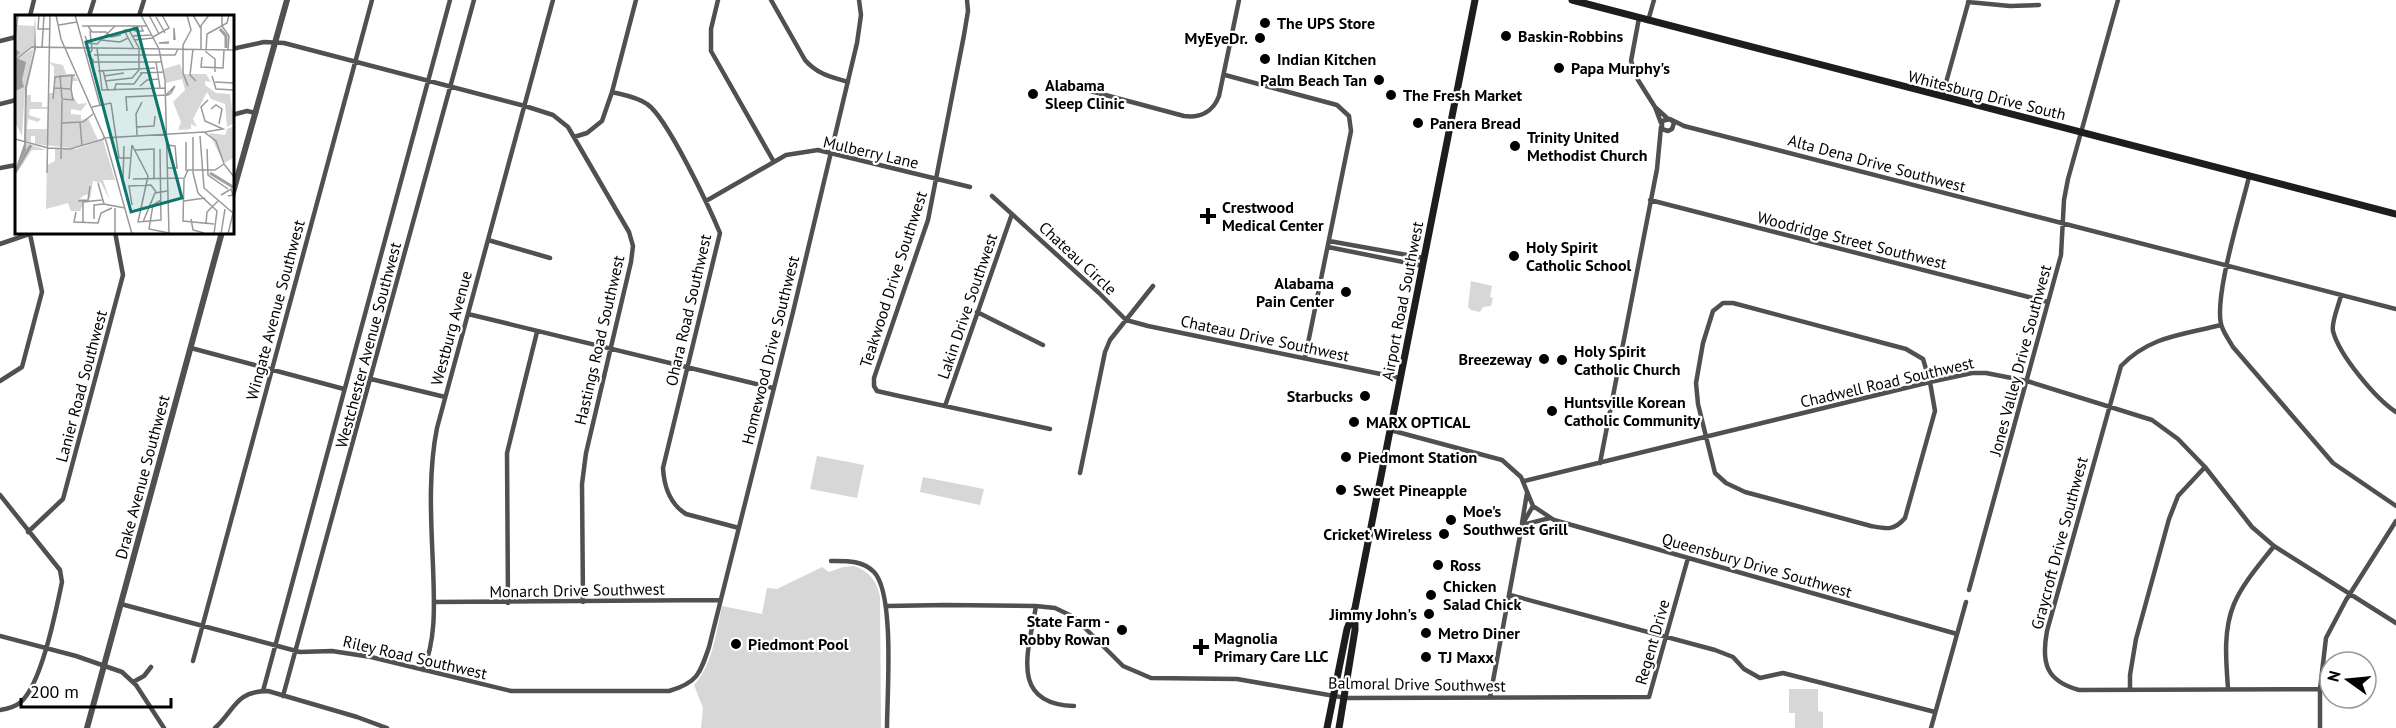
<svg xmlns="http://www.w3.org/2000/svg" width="2396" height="728" font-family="'PT Sans',sans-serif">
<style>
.green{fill:#d7d7d7}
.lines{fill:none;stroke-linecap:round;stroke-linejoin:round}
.minor{stroke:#505050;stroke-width:4.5}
.tertiary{stroke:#505050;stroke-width:6}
.secondary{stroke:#1d1d1d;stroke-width:7}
.poi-dot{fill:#000;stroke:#fff;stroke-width:2}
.labels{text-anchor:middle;stroke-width:4.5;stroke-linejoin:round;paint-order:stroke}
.poi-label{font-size:16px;font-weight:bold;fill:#000;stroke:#fff;text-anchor:start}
.street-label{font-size:16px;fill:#000;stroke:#fff}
.inset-river{fill:none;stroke:#9e9e9e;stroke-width:3}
.inset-road{fill:none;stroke:#999;stroke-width:1.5}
.view{fill:#0f766e;fill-opacity:0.15;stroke:#0f766e;stroke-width:3}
.inset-edge{fill:none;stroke:#000;stroke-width:3}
</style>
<rect width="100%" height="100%" fill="#fff"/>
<path class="green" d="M1471,281L1492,286L1490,297L1493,298L1491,306L1483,307L1480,312L1471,310L1468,307Z
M817,456L864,465L857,498L810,489Z
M923,477L984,489L980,505L920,492Z
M854,566C869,571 877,581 880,597L881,728H701L703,708L694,685C713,664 716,633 722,606L762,614L767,588L777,589L822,567L829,572L843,567Z
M1789,689H1818V711L1823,712V728H1795V713H1789Z"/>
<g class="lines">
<path class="minor" d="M718,0L711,29V51L774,162
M771,0L805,60C817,74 831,77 848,82
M967,0L968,11L964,35L928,220L874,378V386L877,391L899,396L1050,429
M1968,2L2010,6L2039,5
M30,16L34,0
M89,16L94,0
M139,16L144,0
M1639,18L1631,61L1638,80L1655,107L1661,123
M1648,21L1654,0
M0,41L16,37
M232,49L264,42L284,43L525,106L553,115L568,127L629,232L633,246L631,262L586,453L582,484L583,602
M1225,75L1337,105L1349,116L1351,131L1305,358
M1068,85L1184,116C1200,118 1213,112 1219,96L1239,0
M612,92C624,95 637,97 647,104C667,117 710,209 720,233L663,468C664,486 670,504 686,514L739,528
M1942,97L1969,0
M0,104L16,100
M1655,107L1667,118
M232,115L247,111L256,113
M1671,120L1674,123L1672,129L1668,131L1662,129V121L1670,119L1684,126L2396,309
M574,137L587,133L602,121L612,92L636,0
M0,168L16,165
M2249,177C2242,207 2212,301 2222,327C2224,333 2229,340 2233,347L2333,463L2396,506
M992,196L1099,293L1126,320L1148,326L1400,378
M1650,200L2048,302
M706,201L786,155L818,150L970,187
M488,240L550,258
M1329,241L1424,258
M0,244L35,232
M1328,247L1423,266
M2341,295C2339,305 2331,322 2333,331C2339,355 2376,399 2396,412
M1723,303H1733L1906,349L1923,359L1930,382L1935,411L1905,518C1894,531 1887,529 1871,526L1745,492L1726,483L1715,473L1698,404L1696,383L1703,343L1713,311Z
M977,312L1043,345
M468,314L773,388
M2221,325C2182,335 2150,336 2121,366L2047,631C2041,663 2046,681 2079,690L2320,689
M191,348L344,389
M371,379L445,397
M0,381L22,367L42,292L30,234
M945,406L1012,214
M1390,430L1502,460L1521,477L1533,506L1554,520L1957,634
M1600,463L1657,169L1661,127
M1080,473L1105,352L1110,340L1153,286
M1524,481L1930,382L1972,373H1986L2027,381L2152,420L2178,439L2205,467L2252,527L2274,546L2396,623
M0,495L60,570L62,582C56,610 42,683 21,702C16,706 7,709 0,710
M1522,523L1527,493
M1522,525L1550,518
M28,532L63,499L123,275L115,232
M831,561C846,561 862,560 874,572C895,594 887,695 887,728
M1969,590L2061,255L2064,200L2068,179L2118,0
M1510,595L1715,650L1733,657L1744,669L1760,678L1783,673L1935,712
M434,602L720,600
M508,603L507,453L537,332
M121,604L300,652L332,651L371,657L511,691H669C697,683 700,674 709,647L793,312L857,43L861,15L859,0
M887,606L945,605L1036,606L1055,608L1074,617L1123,666L1151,678L1237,679L1346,698L1649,697L1688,558
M1036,606C1029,649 1008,704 1074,706
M0,636L76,656L122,672L136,685L164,728
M193,661L372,0
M423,670C437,638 434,600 433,566C431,520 428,473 437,428L553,0
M133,682L144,676L151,667
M2228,688C2226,661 2223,630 2234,604C2243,583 2260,564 2274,546
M2130,690V675L2136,639L2169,519L2178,496L2205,467
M263,691L450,0
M283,696L474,0
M1490,697L1522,525L1533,506
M215,728C235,710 235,691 268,691L357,717L387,728
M1931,728L1966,602
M2320,728V689L2326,638L2346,600L2396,521"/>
<path class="tertiary" d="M232,196L287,0
M87,728L222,232"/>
<path class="secondary" d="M1572,0L2396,214
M1327,728L1347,629L1355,608L1475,0
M1339,728L1355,630V614"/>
</g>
<g class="poi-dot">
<circle cx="1265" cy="23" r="6"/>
<circle cx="1506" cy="36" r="6"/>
<circle cx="1260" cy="38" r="6"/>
<circle cx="1265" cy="59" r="6"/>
<circle cx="1559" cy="68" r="6"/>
<circle cx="1379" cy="80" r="6"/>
<circle cx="1033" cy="94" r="6"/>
<circle cx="1391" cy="95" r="6"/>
<circle cx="1418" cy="123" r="6"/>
<circle cx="1515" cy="146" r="6"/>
<path d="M1205 207h6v6h6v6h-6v6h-6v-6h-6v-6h6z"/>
<circle cx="1514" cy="256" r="6"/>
<circle cx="1346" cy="292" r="6"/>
<circle cx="1544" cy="359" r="6"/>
<circle cx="1562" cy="360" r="6"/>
<circle cx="1365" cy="396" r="6"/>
<circle cx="1552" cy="411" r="6"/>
<circle cx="1354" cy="422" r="6"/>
<circle cx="1346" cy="457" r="6"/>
<circle cx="1341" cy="490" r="6"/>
<circle cx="1451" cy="520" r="6"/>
<circle cx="1444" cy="534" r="6"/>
<circle cx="1438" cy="565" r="6"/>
<circle cx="1431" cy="595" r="6"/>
<circle cx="1429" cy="614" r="6"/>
<circle cx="1122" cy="630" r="6"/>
<circle cx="1426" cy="633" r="6"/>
<circle cx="736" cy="644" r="6"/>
<path d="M1198 638h6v6h6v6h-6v6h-6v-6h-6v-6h6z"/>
<circle cx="1426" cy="657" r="6"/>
</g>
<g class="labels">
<g class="poi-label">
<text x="1277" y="29">The UPS Store</text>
<text x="1518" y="42">Baskin-Robbins</text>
<text x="1248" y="44" text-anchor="end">MyEyeDr.</text>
<text x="1277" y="65">Indian Kitchen</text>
<text x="1571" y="74">Papa Murphy's</text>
<text x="1367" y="86" text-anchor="end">Palm Beach Tan</text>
<text x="1045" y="91">Alabama<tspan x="1045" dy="18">Sleep Clinic</tspan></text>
<text x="1403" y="101">The Fresh Market</text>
<text x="1430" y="129">Panera Bread</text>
<text x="1527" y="143">Trinity United<tspan x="1527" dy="18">Methodist Church</tspan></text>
<text x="1222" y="213">Crestwood<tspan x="1222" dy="18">Medical Center</tspan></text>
<text x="1526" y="253">Holy Spirit<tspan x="1526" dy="18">Catholic School</tspan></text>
<text x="1334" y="289" text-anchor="end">Alabama<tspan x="1334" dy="18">Pain Center</tspan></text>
<text x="1574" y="357">Holy Spirit<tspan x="1574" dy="18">Catholic Church</tspan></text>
<text x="1532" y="365" text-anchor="end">Breezeway</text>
<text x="1353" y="402" text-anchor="end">Starbucks</text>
<text x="1564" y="408">Huntsville Korean<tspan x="1564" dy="18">Catholic Community</tspan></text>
<text x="1366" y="428">MARX OPTICAL</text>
<text x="1358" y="463">Piedmont Station</text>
<text x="1353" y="496">Sweet Pineapple</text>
<text x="1463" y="517">Moe's<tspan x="1463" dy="18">Southwest Grill</tspan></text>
<text x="1432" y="540" text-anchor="end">Cricket Wireless</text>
<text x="1450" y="571">Ross</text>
<text x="1443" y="592">Chicken<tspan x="1443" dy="18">Salad Chick</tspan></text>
<text x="1417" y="620" text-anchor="end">Jimmy John's</text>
<text x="1110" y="627" text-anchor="end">State Farm -<tspan x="1110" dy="18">Robby Rowan</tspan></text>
<text x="1438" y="639">Metro Diner</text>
<text x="1214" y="644">Magnolia<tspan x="1214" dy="18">Primary Care LLC</tspan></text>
<text x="748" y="650">Piedmont Pool</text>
<text x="1438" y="663">TJ Maxx</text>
</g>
<g class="street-label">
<text transform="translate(1987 95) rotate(14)" y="6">Whitesburg Drive South</text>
<text transform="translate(871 152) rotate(13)" y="6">Mulberry Lane</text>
<text transform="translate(1877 163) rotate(15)" y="6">Alta Dena Drive Southwest</text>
<text transform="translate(1852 240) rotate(14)" y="6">Woodridge Street Southwest</text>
<text transform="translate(1078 258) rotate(43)" y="6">Chateau Circle</text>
<text transform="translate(893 279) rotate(-72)" y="6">Teakwood Drive Southwest</text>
<text transform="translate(1402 301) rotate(-79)" y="6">Airport Road Southwest</text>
<text transform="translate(967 306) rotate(-71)" y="6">Lakin Drive Southwest</text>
<text transform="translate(275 310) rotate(-75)" y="6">Wingate Avenue Southwest</text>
<text transform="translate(688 310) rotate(-77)" y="6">Ohara Road Southwest</text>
<text transform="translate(451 328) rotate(-75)" y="6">Westburg Avenue</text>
<text transform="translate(1265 338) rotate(12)" y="6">Chateau Drive Southwest</text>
<text transform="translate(599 340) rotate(-77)" y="6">Hastings Road Southwest</text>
<text transform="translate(368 345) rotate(-75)" y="6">Westchester Avenue Southwest</text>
<text transform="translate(770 350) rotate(-76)" y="6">Homewood Drive Southwest</text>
<text transform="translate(2020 360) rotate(-75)" y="6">Jones Valley Drive Southwest</text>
<text transform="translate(1887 382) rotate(-13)" y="6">Chadwell Road Southwest</text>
<text transform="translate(81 386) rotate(-75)" y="6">Lanier Road Southwest</text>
<text transform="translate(142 477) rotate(-75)" y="6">Drake Avenue Southwest</text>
<text transform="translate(2059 543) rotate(-75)" y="6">Graycroft Drive Southwest</text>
<text transform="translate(1757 565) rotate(16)" y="6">Queensbury Drive Southwest</text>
<text transform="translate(577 590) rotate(-1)" y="6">Monarch Drive Southwest</text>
<text transform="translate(1652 642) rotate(-74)" y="6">Regent Drive</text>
<text transform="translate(415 657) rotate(13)" y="6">Riley Road Southwest</text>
<text transform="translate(1417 684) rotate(1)" y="6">Balmoral Drive Southwest</text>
</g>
</g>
<g transform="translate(15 15)">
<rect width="219" height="219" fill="#fff"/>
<path d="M0,10L20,11L19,31L0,44ZM19,33L10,72L7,121L0,107V45ZM34,47L48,50L51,59H58L63,66H58L56,78L63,89L72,88L66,96L56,94V99L66,100V105L73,103L83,125L56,133L20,129V121H16V127L11,126L12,80H16V87H27V92H33V78H39V52ZM15,94H33L32,114H12L13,104L23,107L26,104L14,100ZM165,49L168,59H191L196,67L190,66V70L201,78L215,79L219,108L212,112L210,89L196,84L192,77L178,104L182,112L176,109V114L163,115L166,107L158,87L170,75L167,64L151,68L149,54ZM219,111V143L209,148L194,118L210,120L212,114ZM88,125L100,165H88L95,185L86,168L78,166L75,185L72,179L65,183L70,185L65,196H56L53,188L31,194L32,150L40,146V134H61ZM11,128L31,135H17L0,161Z" fill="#d7d7d7" fill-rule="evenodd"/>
<path d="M20,0L21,34L12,73L11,135L0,155L9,129L10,72L19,35ZM0,34L5,37L1,43L11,47L7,65L9,72L0,76Z" fill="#9e9e9e"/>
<path class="inset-river" d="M205,14L211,21V33M0,157L16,130M195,158L218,172"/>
<path class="inset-road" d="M24,0L23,14H35M41,0L46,24L91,126L117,219M60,0L85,90M126,0L144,34L150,65L154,219M134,0L144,19M172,0L176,15L168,30V58L173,71M178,0L185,12L194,0M207,0V11L214,21L213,35M141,2L150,18M44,10L62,7M67,11H132M73,11L77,17H91L96,22L106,20M118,11L120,16H128L126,11M109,15L119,34M75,16L77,35L73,40L78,45V55M70,21L73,28L82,29L100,11M118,21L136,20M138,22L154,13L147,0M0,23L3,0M85,25L105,27L113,23M119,25L138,23M159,25V13L160,25M154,28H144L154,27M27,33L29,0M82,33L87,75L150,73M178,34L175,60L181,66M186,34V11M79,40H160L163,34M187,42L186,52L208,53L209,35M0,45L17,32L219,35M78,47H146M141,47L145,73M88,55L93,76M83,56L140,53M200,57V44L191,37L192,19L212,8L214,0M125,58L148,57M45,60L47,84M89,61L109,58M197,61L201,74L219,75M90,66L117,63L124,55V33L114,15H109M200,67L219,68M125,71L132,65L144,64M39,73L56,74L57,61M99,76L101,69H119L127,58M38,84L40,62L60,60M47,84L58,85L56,74M96,88L104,143H115M77,92L96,88M196,94L201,90L207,94L204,109M112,96L111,82L153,80L156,78L160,71L151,80M65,107L67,131M46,108L68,107L78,99M121,112L139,111L140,101M190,117L208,114L190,106L186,92L193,85M122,120L121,99L127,87M185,121L189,173L218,198M178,122V158L183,178L202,196L199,219M88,123L189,117L201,126L209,149L219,162M0,124L33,133L55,134L89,124M171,127V156M117,130L133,161L123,207L146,205L145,134M152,130L160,131L162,153H152M139,134V164M192,134L193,160L213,174M120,135L140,134M46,144L47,85M32,158L35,0M108,164L109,131M114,164L117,130M118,164L170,163M83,168L89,189L110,193M206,180L216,174L218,180L213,181M146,185L138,190L134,214L154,218M63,186L73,185L75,171M169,186L190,183M117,190L114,171L136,170L141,177M61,197L59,207L83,208L86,198L97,193M79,204V190L89,189M176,204L178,215L189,218M128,207L140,178L152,176M68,208V187L87,185M191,209L192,197L203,186M199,209L168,206L169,164L173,155H200L209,149M100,219V193M206,219L210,194M213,219L219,194"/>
<path class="view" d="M122,13L167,183L116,197L71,27Z"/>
<rect width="219" height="219" class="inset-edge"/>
</g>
<g transform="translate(2348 680) rotate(285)"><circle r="28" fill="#ffffff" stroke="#999999" stroke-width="1.5"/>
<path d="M0-4.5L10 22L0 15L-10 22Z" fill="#000000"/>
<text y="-9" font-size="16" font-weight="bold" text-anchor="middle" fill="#000000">N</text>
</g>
<path d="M21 698v9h150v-9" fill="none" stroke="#000000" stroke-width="3"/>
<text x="30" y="698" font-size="18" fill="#000000" stroke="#ffffff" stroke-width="4.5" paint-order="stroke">200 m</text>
</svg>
